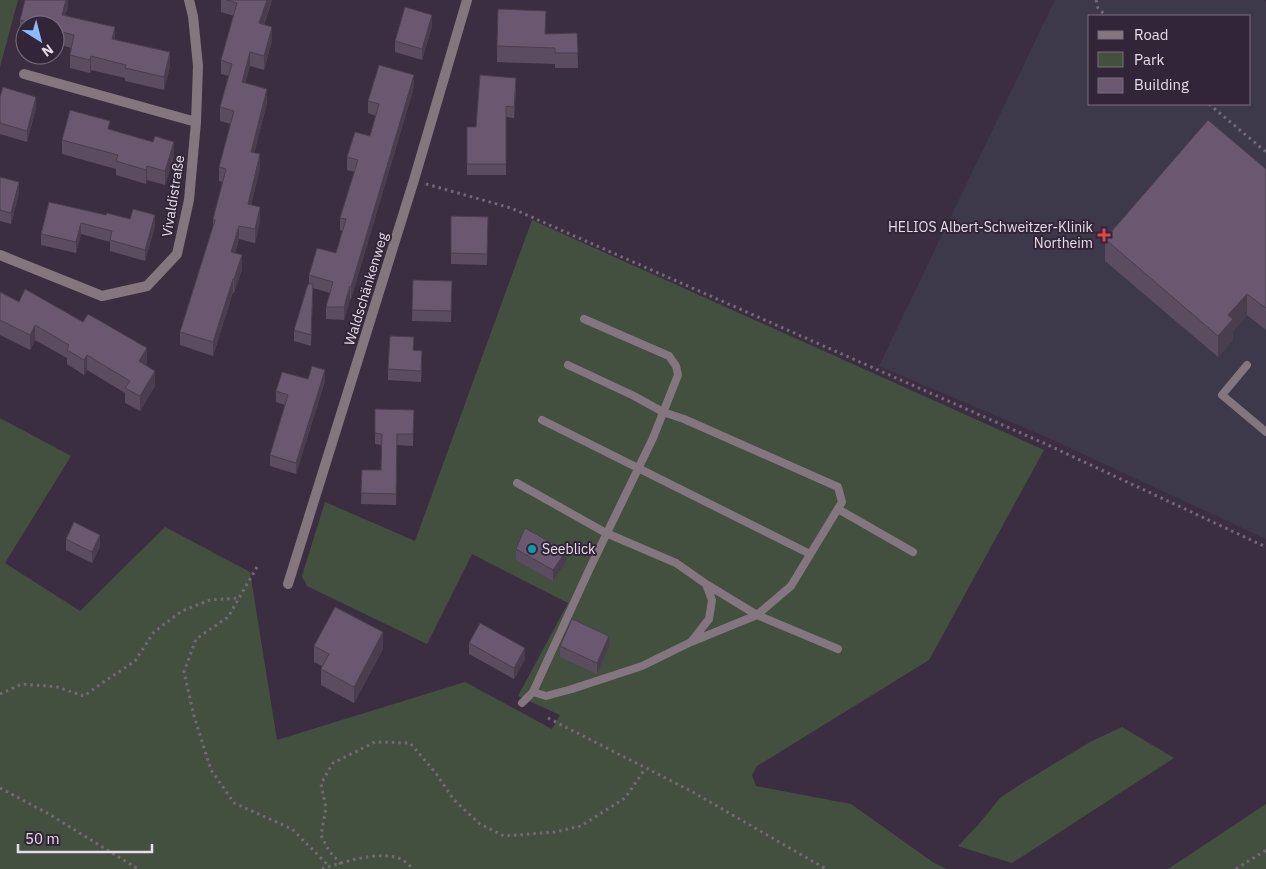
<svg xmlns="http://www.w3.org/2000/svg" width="1266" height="869" font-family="'IBM Plex Sans',sans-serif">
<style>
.medical{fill:#3e394a;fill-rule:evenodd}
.green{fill:#44503f}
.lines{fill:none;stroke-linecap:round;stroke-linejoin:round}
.path{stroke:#746878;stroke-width:3;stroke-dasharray:2.5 4;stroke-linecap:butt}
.service{stroke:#83767f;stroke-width:8}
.minor{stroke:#83767f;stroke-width:10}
.wall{fill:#5b4c60}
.shaded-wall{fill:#4a3e4e}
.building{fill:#6a5870;stroke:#4a3e4e}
.health-dot{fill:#e0444e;stroke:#322537;stroke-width:2}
.culture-dot{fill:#0f9aa8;stroke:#322537;stroke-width:2}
.labels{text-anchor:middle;stroke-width:4;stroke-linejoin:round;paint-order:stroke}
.street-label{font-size:14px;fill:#e5dde8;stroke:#322537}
.poi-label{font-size:14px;fill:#e5dde8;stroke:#322537;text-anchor:end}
</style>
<rect width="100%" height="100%" fill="#3c2e41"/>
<path class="medical" d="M1055,0H1264L1266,2V539L1044,436L879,366ZM1090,16H1250V104H1090Z"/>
<path class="green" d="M0,0H18L0,67Z
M532,220L1044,450L929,660L757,766L752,775L756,786L851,804L934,863L947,869H0V418L71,456L5,563L80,611L165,527L250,572L277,740L465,682L552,729L560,715L518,696L568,603L472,554L427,644L307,586L302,576L325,502L415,541Z
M1122,727L1174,758L1012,863L958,846L978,825L1000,798L1021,784L1090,742Z
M1266,804V869H1168Z"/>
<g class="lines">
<path class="path" d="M1096,0L1098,8L1106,16
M1209,104L1266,152
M426,184L511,208L1048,445L1266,547
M257,567L228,617L196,639L184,672L194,716L211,770L234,803L292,829L330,867
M0,694L22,684L57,687L84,696L105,681L135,661L154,632L182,611L210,600L239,598
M548,718L691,791L826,869
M0,788L49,814L138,869
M341,864L329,851L321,835L326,808L321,784L333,763L375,742L410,743L435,772L454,800L480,824L504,836L555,832L581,826L625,798L645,769
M322,869C343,862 380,850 401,859C405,861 409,865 413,869
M1236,869L1266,850"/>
<path class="service" d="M568,365L634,396L663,412L684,419L838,487L842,502L791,586L757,615L691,642
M1247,365L1222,395L1266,432
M542,420L810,554
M517,483L606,533L676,563L706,584L712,600L709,619L691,642L642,666L572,689L546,696L533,692
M838,509L913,552
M706,584L757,615L838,649
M522,703L533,692L589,570L653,438L678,375L676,366L669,356L584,319"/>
<path class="minor" d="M24,74L196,122
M0,255L102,296L147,286L177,254L189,200L196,122L198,66L193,16L189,0
M288,584L414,180L467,0"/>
</g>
<path class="wall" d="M68,0V6L65,15L170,66L164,90L125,81V78L91,70L90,73L70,68V55L71,48L55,43V25H25V35L20,33V20Z
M221,0H272L264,25L272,41L264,70L250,66L245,83L267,103L254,153L260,168L251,205L260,221L255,243L239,239L235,253L242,269L234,293L233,292L213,356L180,345V332L213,226V219L223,182L219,181V167L231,124L220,121V107L229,76L221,74V60L234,16L221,12Z
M432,26L422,60L395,52V41Z
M577,33L578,68H555V64L497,62V46L545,34Z
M414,87L351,299H350L344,320L326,319V307L330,293L313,288L311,346L294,341V330L309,284V275L336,253L342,231L340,230V218L355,172L347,170V157L370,136L376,116L368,113V101Z
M516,89L514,118L506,117V175H467V127H476Z
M0,97L36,108L27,142L0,134Z
M110,129L174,156L165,185L147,180L146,184L116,175V169L62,154V140Z
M1266,169V330L1247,315L1233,331V340L1218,357L1105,261V239Z
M0,177L19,193L11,224L0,221Z
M106,215L155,226L145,261L110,251V242L81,234L76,253L41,245V234Z
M451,216L488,217L487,265L451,264Z
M413,280L452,281L451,322L412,321Z
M0,292L147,363L145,365L155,386L140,411L125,403V393L87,370L84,375L67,364V358L35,340L30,350L0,335Z
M414,350L422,362L421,382L388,380V369Z
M308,379L325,381L296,474L270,466V455L285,405L276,402V391Z
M375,409L414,410L413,446L397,445L396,505L361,504L362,470H381L382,445L375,444Z
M66,539L100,546L92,563L66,550Z
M516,549L566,562L553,581L516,560Z
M469,643L525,659L514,679L469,654Z
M314,646L383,649L354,703L321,685V669L322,666L314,662Z
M560,646L609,647L597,674L560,657Z"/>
<path class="shaded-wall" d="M66,0H68V6L62,28V15Z
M267,0H272L259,37V23Z
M432,15V26L422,60V49Z
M115,27V40L112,39Z
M272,27V41L264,70V56Z
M170,52V66L164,90V77Z
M250,52V66L242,96V82Z
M91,56V70L90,73V60Z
M414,75V87L351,299V287Z
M516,78V89L514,118V107Z
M267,89V103L251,166V152Z
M36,97V108L27,142V131Z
M174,142V156L165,185V171Z
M260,154V168L248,218V204Z
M147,166V180L146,184V170Z
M19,182V193L11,224V213Z
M260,207V221L255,243V229Z
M155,215V226L145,261V250Z
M81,223V234L76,253V242Z
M239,226V239L231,265V252Z
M242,255V269L234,293V279Z
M233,279V292L213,356V342Z
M350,286V299L344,320V307Z
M1247,294V315L1233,331V340L1218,357V336L1228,315Z
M35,325V340L30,350V335Z
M147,348V363L139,376V361Z
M422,351V362L421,382V371Z
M87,355V370L84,375V360Z
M325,370V381L296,474V463Z
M155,371V386L140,411V396Z
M100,535V546L92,563V552Z
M566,551V562L553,581V570Z
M383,632V649L354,703V687Z
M609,636V647L597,674V663Z
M525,648V659L514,679V668Z"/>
<path class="building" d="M25,0H66L62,15L115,27L112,39L170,52L164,77L125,68L126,65L91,56L90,60L70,55L74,35L55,30V25H37L20,20Z
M227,0H267L259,23L272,27L264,56L250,52L242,82L267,89L251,152L260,154L248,204L260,207L255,229L239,226L231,252L242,255L234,279H233L213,342L180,332L215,220L213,219L226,169L219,167L234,111L220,107L232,64L221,60L237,3Z
M405,7L432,15L422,49L395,41Z
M498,9L546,11L545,34L577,33L578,53H555V48L497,46Z
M379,65L414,75L351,287L350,286L344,307H326L333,282L309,275L317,248L336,253L346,219L340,218L358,160L347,157L355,132L370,136L379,104L368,101Z
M480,75L516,78L514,107L506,106V164H467V127H476Z
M3,87L36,97L27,131L0,123V97Z
M70,110L110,121L108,129L153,142L155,136L174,142L165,171L147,166L146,170L116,161L118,155L62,140Z
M1208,120L1266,169V308L1247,294L1228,315L1233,319L1218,336L1105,239Z
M0,177L19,182L11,213L0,210Z
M49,202L106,215L107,213L130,219L133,209L155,215L145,250L110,240L112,231L81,223L76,242L41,234Z
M451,216L488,217L487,254L451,253Z
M413,280L452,281L451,311L412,310Z
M308,284H313L311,335L294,330Z
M25,289L83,322L88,314L147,348L139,361L155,371L140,396L125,388L130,381L87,355L84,360L67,350L69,345L35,325L30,335L0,320V292L19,302Z
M390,336L414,337L413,350L422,351L421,371L388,369Z
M312,366L325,370L296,463L270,455L288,395L276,391L282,372L308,379Z
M375,409L414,410L413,434H397L396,494L361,493L362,470H381L382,434L375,433Z
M74,522L100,535L92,552L66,539Z
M525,528L566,551L553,570L516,549Z
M335,607L383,632L354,687L321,669L329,654L314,646Z
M572,619L609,636L597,663L560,646Z
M480,623L525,648L514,668L469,643Z"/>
<path class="health-dot" d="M1101.5 227.5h5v5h5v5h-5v5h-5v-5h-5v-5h5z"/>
<circle class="culture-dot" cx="532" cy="549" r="5"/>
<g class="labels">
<g class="street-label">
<text transform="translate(173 196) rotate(-81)" y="5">Vivaldistraße</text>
<text transform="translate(366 289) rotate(-73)" y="5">Waldschänkenweg</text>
</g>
<g class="poi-label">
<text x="1093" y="232">HELIOS Albert-Schweitzer-Klinik<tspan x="1093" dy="16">Northeim</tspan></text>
<text x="542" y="554" text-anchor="start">Seeblick</text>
</g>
</g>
<rect x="1088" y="15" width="162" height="90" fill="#322537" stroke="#7a6f7e"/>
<rect x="1098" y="31" width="25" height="8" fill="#83767f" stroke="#7a6f7e"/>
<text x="1134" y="40" font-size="15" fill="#e5dde8">Road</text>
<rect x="1098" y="52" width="25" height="15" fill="#44503f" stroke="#7a6f7e"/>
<text x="1134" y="65" font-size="15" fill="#e5dde8">Park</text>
<rect x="1098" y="78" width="25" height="15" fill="#6a5870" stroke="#7a6f7e"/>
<text x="1134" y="90" font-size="15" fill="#e5dde8">Building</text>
<g transform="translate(40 40) rotate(144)"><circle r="24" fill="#322537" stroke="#7a6f7e"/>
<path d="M0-4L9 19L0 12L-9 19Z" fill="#8cb9fc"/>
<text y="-8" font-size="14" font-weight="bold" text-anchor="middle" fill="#e5dde8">N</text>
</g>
<path d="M18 844v8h134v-8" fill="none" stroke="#e5dde8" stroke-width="2.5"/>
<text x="25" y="844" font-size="15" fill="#e5dde8" stroke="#322537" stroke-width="4" paint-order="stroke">50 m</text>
</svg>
